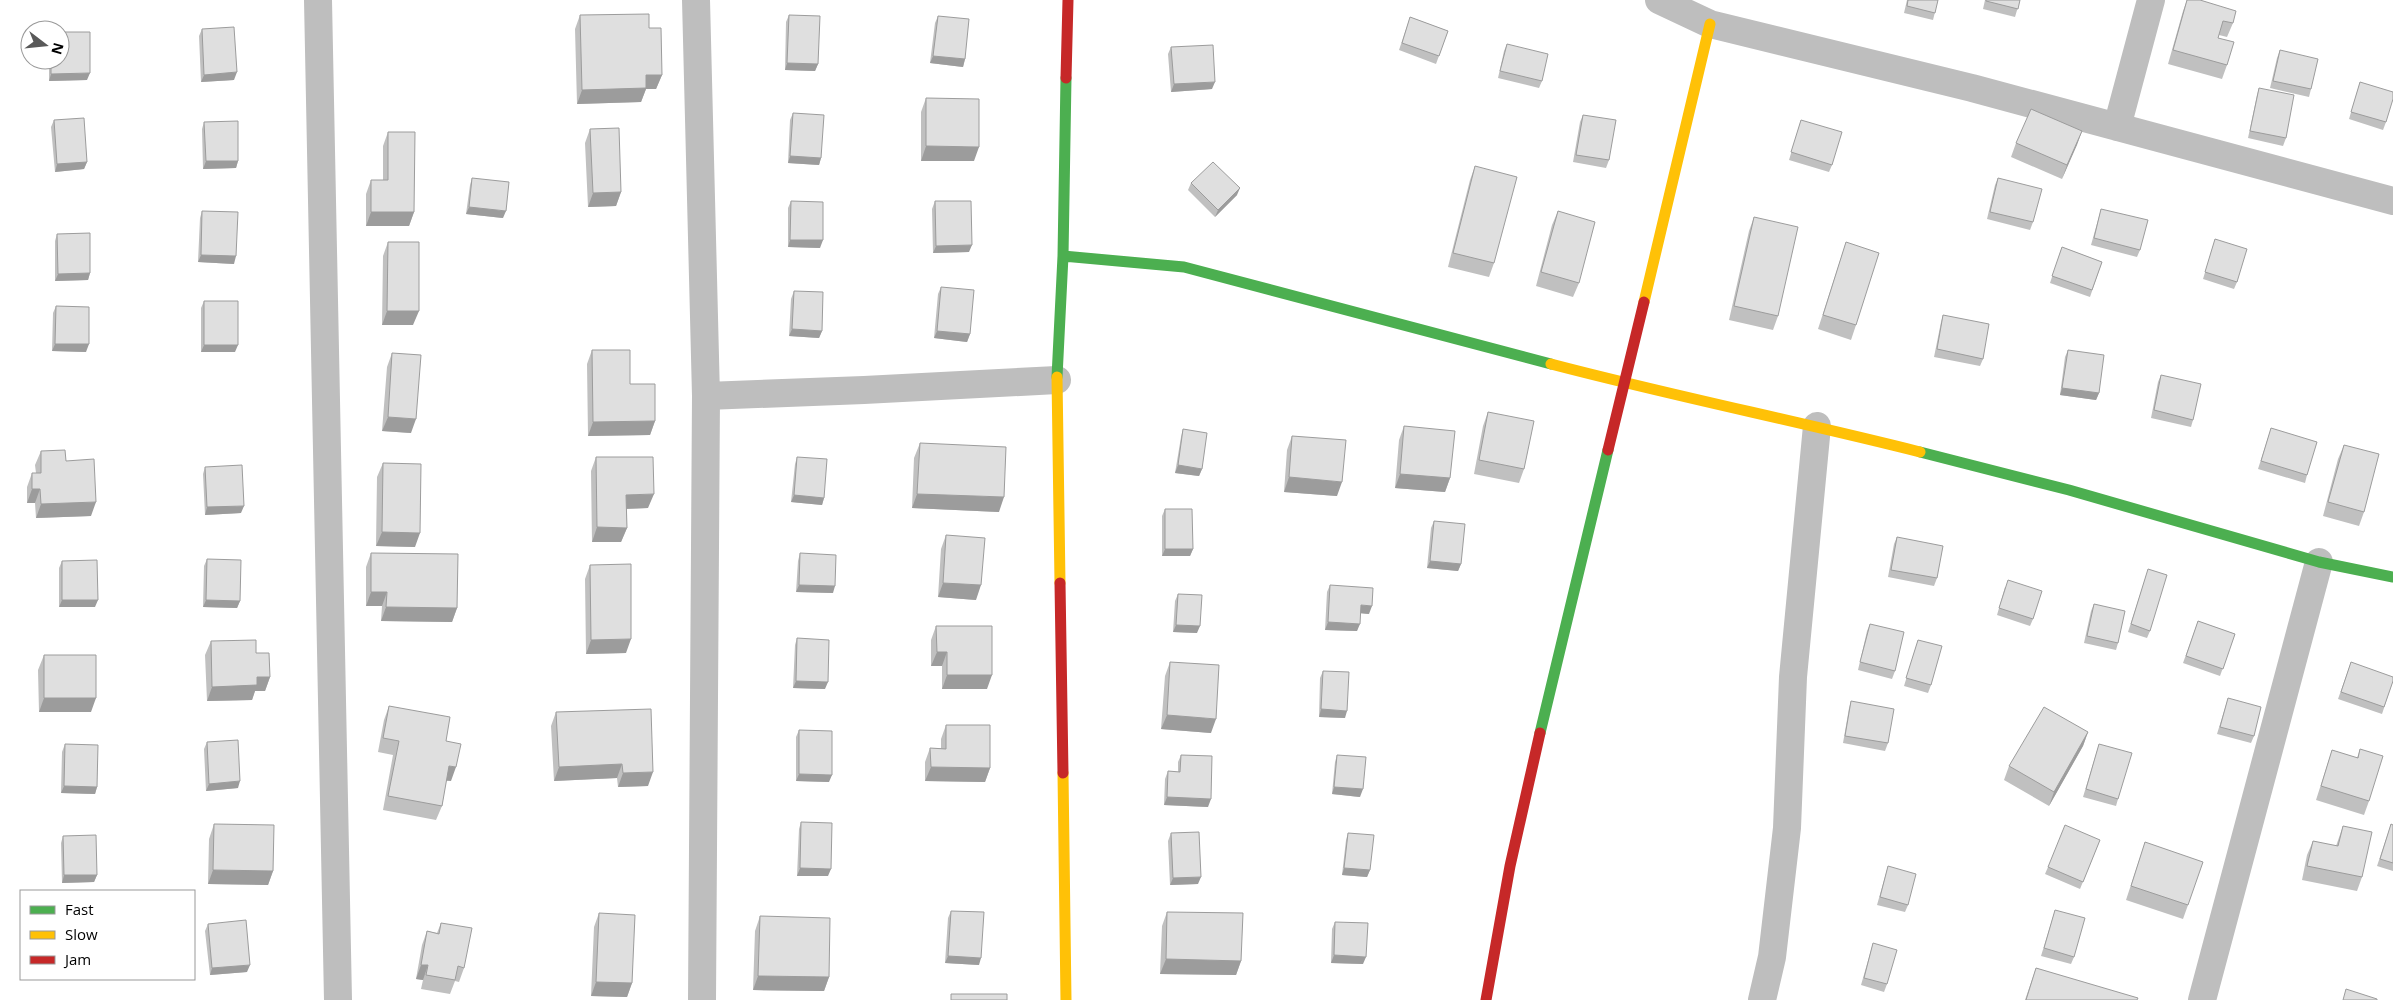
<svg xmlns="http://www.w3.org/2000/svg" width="2393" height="1000" font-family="'Open Sans',sans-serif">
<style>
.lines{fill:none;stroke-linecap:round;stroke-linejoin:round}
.street{stroke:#bebebe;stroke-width:28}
.fast{stroke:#4caf50;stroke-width:11}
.slow{stroke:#ffc107;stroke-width:11}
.jam{stroke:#c62828;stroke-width:11}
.wall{fill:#c0c0c0}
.shaded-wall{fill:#9c9c9c}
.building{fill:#dfdfdf;stroke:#9c9c9c}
</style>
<rect width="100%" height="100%" fill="#fff"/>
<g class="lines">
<path class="street" d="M318,0L338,1000
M696,0L706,396L702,1000
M1659,0L1710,24L1972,88L2393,201
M2117,127L2151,0
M706,396L864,390L1057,380
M1762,1000L1772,957L1787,828L1793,677L1817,426
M2202,1000L2319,562"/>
<path class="fast" d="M1063,256L1184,267L1551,364
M1057,377L1063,256L1066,78
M1920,452L2069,490L2319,562L2393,577
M1540,733L1608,450"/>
<path class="slow" d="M1644,302L1710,24
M1551,364C1673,396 1797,421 1920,452
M1057,377L1060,583
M1063,773L1066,1000"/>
<path class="jam" d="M1066,78L1068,0
M1608,450L1644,302
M1060,583L1063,773
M1486,1000L1510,866L1540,733"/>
</g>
<path class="wall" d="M1907,0H1938L1933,20L1904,13Z
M1985,0H2020L2015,17L1983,9Z
M2187,0L2233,23L2227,37L2219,35L2218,38L2227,65L2222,79L2168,64L2183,11Z
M580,15L649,28L662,75L656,89H646L641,102L577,104L575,29Z
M789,15L818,64L815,71L785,70L786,22Z
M938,16L965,59L963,67L930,63L935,23Z
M1410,17L1448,31L1436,64L1399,50Z
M202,29L234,80L201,82L199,36Z
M1507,44L1542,81L1539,88L1498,78L1504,51Z
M1171,47L1212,89L1171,92L1168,54Z
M2280,50L2311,89L2309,97L2270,88L2277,58Z
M49,60H60L87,80L49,81Z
M2360,82L2386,122L2383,130L2349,119Z
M2259,88L2286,138L2283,146L2248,138L2257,95Z
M926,98L974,161H921V112Z
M793,113L821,158L819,165L788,163L790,120Z
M1583,115L1609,160L1606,168L1573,162L1580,122Z
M54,120L87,162L84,169L55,172L51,127Z
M1801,120L1832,165L1829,172L1789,160Z
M204,122L238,161L236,168L203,169L202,129Z
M590,129L621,192L616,206L588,207L585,143Z
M2082,131L2062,179L2011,157L2016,143Z
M388,132L414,212L409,226H366V194L371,180H383V146Z
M1475,166L1494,263L1489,277L1448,267L1470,180Z
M472,178L503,218L466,214L470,185Z
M1998,178L2033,222L2030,230L1987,219L1995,185Z
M1191,183L1237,195L1215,217L1188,190Z
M791,201L820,248L788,247V208Z
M935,201L969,252L933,253L932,209Z
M2101,209L2140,250L2137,257L2091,245Z
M202,211L234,264L198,262L200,218Z
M1558,211L1579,283L1573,297L1536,286L1552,225Z
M1754,217L1778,316L1773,330L1729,320L1749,231Z
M57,234L90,273L88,280L55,281V241Z
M2215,239L2237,282L2234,289L2203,279Z
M388,242L413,325H382L383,256Z
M1846,242L1856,325L1851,340L1818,329Z
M2062,247L2102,262L2090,297L2050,283Z
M941,287L970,334L967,342L934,338L938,294Z
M794,291L822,331L819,338L789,336L791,299Z
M204,301L235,352H201V308Z
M56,306L86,352L52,351L53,313Z
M1943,315L1983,359L1980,366L1934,357L1941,322Z
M592,350L630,384L655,421L650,435L588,436L587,364Z
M2068,350L2099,393L2096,400L2060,395L2065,357Z
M392,353L411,433L382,431L387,367Z
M2161,375L2193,420L2191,427L2151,418L2158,382Z
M1488,412L1524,469L1519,483L1474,474L1483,426Z
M1404,426L1450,478L1445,492L1395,488L1399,440Z
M2271,428L2307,475L2305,483L2258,469Z
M1183,429L1202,469L1199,476L1175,473L1181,437Z
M1292,436L1337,496L1284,492L1287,450Z
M920,443L999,512L912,508L914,458Z
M2344,445L2364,512L2359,526L2323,516L2338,459Z
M41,451L66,461L91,516L36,518L35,503H27V487L32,473H36L35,465Z
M596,457L648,508L627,509V528L621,542H592L591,471Z
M797,457L824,498L822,505L791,502L795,464Z
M383,463L415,547L376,546L377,477Z
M205,467L241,513L205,515L203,474Z
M1165,509L1193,549L1190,556H1162V516Z
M1434,521L1461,564L1458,571L1427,568L1431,528Z
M946,535L976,600L938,597L941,549Z
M1897,537L1937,578L1934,586L1888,577L1894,544Z
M371,553L457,608L452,622L381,621L382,606H366V567Z
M800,553L833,593L796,592L798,561Z
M207,559L240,601L237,608L203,607L204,566Z
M62,561L95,607H59V568Z
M590,565L626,653L586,654L585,579Z
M2146,576L2150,631L2147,638L2128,632Z
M1330,585L1369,614L1360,613L1357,631L1325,630L1327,592Z
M2005,587L2033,619L2030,626L1997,615Z
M1178,594L1197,633L1173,632L1175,601Z
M2094,604L2118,643L2116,650L2084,643L2091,611Z
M2198,621L2235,634L2220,676L2183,663Z
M1870,624L1895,671L1892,679L1858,670L1867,631Z
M936,626L987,689H942V666H931V640Z
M797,638L825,689L793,688L795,645Z
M1918,640L1931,685L1928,693L1904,686Z
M211,641L256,653L270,677L265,691H255L252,700L207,701L205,655Z
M44,655L91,712H39L38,670Z
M1170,662L1211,733L1161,729L1165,676Z
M2351,662L2393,681L2382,714L2338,699Z
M1323,671L1345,718L1319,717L1320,678Z
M2228,698L2254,736L2251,743L2217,734Z
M1851,701L1888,743L1885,751L1843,743L1849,708Z
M389,706L446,741L451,781H446L442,806L436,820L383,810L393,755L378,752L384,720Z
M556,712L648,786L618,787L617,778L554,781L551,726Z
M946,725L990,768L985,782L925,781V762L930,748H941V739Z
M799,730L829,782L796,781V737Z
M2088,732L2083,746L2049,806L2004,780L2009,766Z
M207,742L238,788L206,791L204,749Z
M65,744L97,787L95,794L61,793L62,752Z
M2099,744L2118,799L2116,806L2083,797Z
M2360,749L2369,801L2364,815L2316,800L2332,750L2357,758Z
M1181,755L1208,807L1164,805L1165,779L1168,771L1178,772V762Z
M1337,755L1360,797L1332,794L1335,762Z
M801,822L828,876H797L799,829Z
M214,824L273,871L268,885L208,884L209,839Z
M2391,824L2393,825V871L2377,866Z
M2343,826L2362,877L2357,891L2302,880L2307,855L2313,841L2336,846Z
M1171,833L1198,884L1170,885L1168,841Z
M1348,833L1370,870L1367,877L1342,875L1346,840Z
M63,836L97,875L94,882L62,883L61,843Z
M2100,840L2080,889L2045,874L2048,867Z
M2145,842L2188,905L2183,919L2126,900Z
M1888,866L1908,905L1905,912L1877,905Z
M2055,910L2074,957L2071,964L2041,956Z
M951,911L979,965L945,963L948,918Z
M1167,912L1241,961L1236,975L1160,974L1162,926Z
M599,913L632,983L627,997L591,996L594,927Z
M760,916L829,977L824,991L753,990L755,931Z
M1335,922L1363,964L1331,963L1332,929Z
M441,923L464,968L459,982L455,981L450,994L421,989L423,980L416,979L422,945L427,931L437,933Z
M208,924L247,972L210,975L205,931Z
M1873,943L1887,984L1884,992L1861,985Z
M2036,968L2137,1000H2025Z"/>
<path class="shaded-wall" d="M933,56L965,59L963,67L930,63Z
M787,63L818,64L815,71L785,70Z
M237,72L234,80L201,82L204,75Z
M90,73L87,80L49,81L51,74Z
M646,75H662L656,89H646L641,102L577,104L582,90Z
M1215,82L1212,89L1171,92L1174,84Z
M2082,131L2077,145L2062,179L2067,165Z
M926,146L979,147L974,161H921Z
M790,156L821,158L819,165L788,163Z
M206,161H238L236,168L203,169Z
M87,162L84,169L55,172L57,164Z
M1240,188L1237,195L1215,217L1218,210Z
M621,192L616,206L588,207L593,193Z
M469,207L506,211L503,218L466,214Z
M371,212H414L409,226H366Z
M790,240H823L820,248L788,247Z
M972,245L969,252L933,253L936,246Z
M201,255L236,256L234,264L198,262Z
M90,273L88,280L55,281L58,274Z
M387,311H419L413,325H382Z
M792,329L822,331L819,338L789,336Z
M937,331L970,334L967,342L934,338Z
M55,344H89L86,352L52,351Z
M204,345H238L235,352H201Z
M2062,388L2099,393L2096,400L2060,395Z
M388,417L416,419L411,433L382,431Z
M655,421L650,435L588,436L593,422Z
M1178,465L1202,469L1199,476L1175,473Z
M1400,474L1450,478L1445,492L1395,488Z
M1289,477L1342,482L1337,496L1284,492Z
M32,489H40L35,503H27Z
M654,494L648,508L621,509L626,495Z
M917,494L1004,497L999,512L912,508Z
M794,495L824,498L822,505L791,502Z
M96,502L91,516L36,518L41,504Z
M244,506L241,513L205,515L207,507Z
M597,527L627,528L621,542H592Z
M382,532L420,533L415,547L376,546Z
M1165,549H1193L1190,556H1162Z
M1430,561L1461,564L1458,571L1427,568Z
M943,583L981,585L976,600L938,597Z
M799,585L835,586L833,593L796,592Z
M371,592H387L382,606H366Z
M62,600H98L95,607H59Z
M206,600L240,601L237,608L203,607Z
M1361,605L1372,606L1369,614L1358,613Z
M386,607L457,608L452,622L381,621Z
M1328,622L1360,624L1357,631L1325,630Z
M1176,625L1200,626L1197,633L1173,632Z
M631,639L626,653L586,654L591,640Z
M937,652H947L942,666H931Z
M947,675H992L987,689H942Z
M257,677H270L265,691H255L252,700L207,701L212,687Z
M796,681L828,682L825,689L793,688Z
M44,698H96L91,712H39Z
M1321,709L1347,711L1345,718L1319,717Z
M1167,715L1216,719L1211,733L1161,729Z
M2088,732L2083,746L2049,806L2054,792Z
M622,764L617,778L554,781L559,767Z
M449,766L456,767L451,781L444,780Z
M931,767L990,768L985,782L925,781Z
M653,772L648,786L618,787L623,773Z
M799,774L832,775L829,782L796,781Z
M240,781L238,788L206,791L209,784Z
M64,786L97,787L95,794L61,793Z
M1334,787L1363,789L1360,797L1332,794Z
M1167,797L1211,799L1208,807L1164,805Z
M800,868L831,869L828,876H797Z
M1344,868L1370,870L1367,877L1342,875Z
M213,870L273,871L268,885L208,884Z
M64,875H97L94,882L62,883Z
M1201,877L1198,884L1170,885L1173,878Z
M1334,955L1366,957L1363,964L1331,963Z
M948,956L981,958L979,965L945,963Z
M1166,959L1241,961L1236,975L1160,974Z
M250,965L247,972L210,975L212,968Z
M421,965H428L423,980L416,979Z
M758,976L829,977L824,991L753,990Z
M596,982L632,983L627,997L591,996Z"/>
<path class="building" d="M1908,0H1938L1935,13L1907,6Z
M1986,0H2020L2018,9L1986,1Z
M2187,0H2200L2236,11L2233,23L2223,21L2218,38L2234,42L2227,65L2173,50Z
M649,14V28H661L662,75H646V88L582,90L580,15Z
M789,15L820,16L818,64L787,63Z
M938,16L969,19L965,59L933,56Z
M1410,17L1448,31L1439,56L1402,43Z
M234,27L237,72L204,75L202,29Z
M60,32H90V73L51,74V60H60Z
M1507,44L1548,54L1542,81L1500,71Z
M1213,45L1215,82L1174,84L1171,47Z
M2280,50L2318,59L2311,89L2273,81Z
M2360,82L2393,92V99L2386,122L2351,112Z
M2259,88L2294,95L2286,138L2250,131Z
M926,98L979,99V147L926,146Z
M2031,109L2082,131L2067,165L2016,143Z
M793,113L824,115L821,158L790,156Z
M1583,115L1616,120L1609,160L1576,155Z
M84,118L87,162L57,164L54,120Z
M1801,120L1842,132L1832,165L1791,152Z
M238,121V161H206L204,122Z
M619,128L621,192L593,193L590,129Z
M388,132H415L414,212H371V180H388Z
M1213,162L1240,188L1218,210L1191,183Z
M1475,166L1517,177L1494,263L1453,253Z
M472,178L509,182L506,211L469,207Z
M1998,178L2042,189L2033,222L1990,212Z
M791,201L823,202V240H790Z
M935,201H971L972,245L936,246Z
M2101,209L2148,220L2140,250L2094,238Z
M202,211L238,212L236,256L201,255Z
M1558,211L1595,222L1579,283L1541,272Z
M1754,217L1798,227L1778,316L1734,306Z
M90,233V273L58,274L57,234Z
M2215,239L2247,249L2237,282L2205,272Z
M388,242H419V311H387Z
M1846,242L1879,253L1856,325L1823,315Z
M2062,247L2102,262L2092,290L2052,276Z
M941,287L974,290L970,334L937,331Z
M794,291L823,292L822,331L792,329Z
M204,301H238V345H204Z
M56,306L89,307V344H55Z
M1943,315L1989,324L1983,359L1937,349Z
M592,350H630V384H655V421L593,422Z
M2068,350L2104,355L2099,393L2062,388Z
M392,353L421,355L416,419L388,417Z
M2161,375L2201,384L2193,420L2154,410Z
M1488,412L1534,421L1524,469L1479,460Z
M1404,426L1455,431L1450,478L1400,474Z
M2271,428L2317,442L2307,475L2261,461Z
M1183,429L1207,433L1202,469L1178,465Z
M1292,436L1346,440L1342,482L1289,477Z
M920,443L1006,447L1004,497L917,494Z
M2344,445L2379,454L2364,512L2328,502Z
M65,450L66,461L94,459L96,502L41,504L40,489H32V473H41V451Z
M596,457H653L654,494L626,495L627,528L597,527Z
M797,457L827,459L824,498L794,495Z
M383,463L421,464L420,533L382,532Z
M242,465L244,506L207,507L205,467Z
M1165,509H1192L1193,549H1165Z
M1434,521L1465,524L1461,564L1430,561Z
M946,535L985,538L981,585L943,583Z
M1897,537L1943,546L1937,578L1891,570Z
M371,553L458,554L457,608L386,607L387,592H371Z
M800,553L836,555L835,586L799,585Z
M207,559L241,560L240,601L206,600Z
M97,560L98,600H62V561Z
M631,564V639L591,640L590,565Z
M2148,569L2167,575L2150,631L2131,624Z
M2008,580L2042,591L2033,619L1999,608Z
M1330,585L1373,588L1372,606L1361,605L1360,624L1328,622Z
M1178,594L1202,595L1200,626L1176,625Z
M2094,604L2125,611L2118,643L2087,636Z
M2198,621L2235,634L2223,669L2186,656Z
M1870,624L1904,632L1895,671L1860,662Z
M936,626H992V675H947V652H937Z
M797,638L829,640L828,682L796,681Z
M256,640V653H269L270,677H257V685L212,687L211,641Z
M1918,640L1942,646L1931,685L1906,678Z
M44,655H96V698H44Z
M1170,662L1219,665L1216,719L1167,715Z
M2351,662L2393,677V681L2384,707L2341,692Z
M1323,671L1349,672L1347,711L1321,709Z
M2228,698L2261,707L2254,736L2220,727Z
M1851,701L1894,709L1888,743L1845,736Z
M389,706L450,717L446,741L461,744L456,767L449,766L442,806L388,796L399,741L383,738Z
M2044,707L2088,732L2054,792L2009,766Z
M651,709L653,772L623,773L622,764L559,767L556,712Z
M946,725H990V768L931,767L930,748L946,749Z
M799,730L832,731V775L799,774Z
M238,740L240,781L209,784L207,742Z
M65,744L98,745L97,787L64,786Z
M2099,744L2132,753L2118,799L2086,789Z
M2360,749L2383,756L2369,801L2321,786L2332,750L2358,758Z
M1181,755L1212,756L1211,799L1167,797L1168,771L1180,772Z
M1337,755L1366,757L1363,789L1334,787Z
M801,822L832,823L831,869L800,868Z
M214,824L274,825L273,871L213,870Z
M2391,824L2393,825V863L2380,859Z
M2065,825L2100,840L2083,882L2048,867Z
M2343,826L2372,832L2362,877L2307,866L2313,841L2338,846Z
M1199,832L1201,877L1173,878L1171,833Z
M1348,833L1374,835L1370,870L1344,868Z
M96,835L97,875H64L63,836Z
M2145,842L2203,862L2188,905L2131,886Z
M1888,866L1916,874L1908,905L1880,897Z
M2055,910L2085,918L2074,957L2044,948Z
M951,911L984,912L981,958L948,956Z
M1167,912L1243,913L1241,961L1166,959Z
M599,913L635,915L632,983L596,982Z
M760,916L830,918L829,977L758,976Z
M246,920L250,965L212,968L208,924Z
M1335,922L1368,923L1366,957L1334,955Z
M441,923L472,928L464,968L458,966L455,980L426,975L428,965H421L427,931L439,934Z
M1873,943L1897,950L1887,984L1864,978Z
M2036,968L2138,998L2137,1000H2026Z
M2346,989L2377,999V1000H2343Z
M951,994H1007V1000H951Z"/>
<rect x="20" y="890" width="175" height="90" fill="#ffffff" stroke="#999999"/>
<rect x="30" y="906" width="25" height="8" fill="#4caf50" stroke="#999999"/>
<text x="65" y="915" font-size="15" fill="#000000">Fast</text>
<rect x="30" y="931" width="25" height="8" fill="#ffc107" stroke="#999999"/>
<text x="65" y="940" font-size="15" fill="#000000">Slow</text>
<rect x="30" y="956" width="25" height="8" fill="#c62828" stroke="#999999"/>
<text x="65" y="965" font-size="15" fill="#000000">Jam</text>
<g transform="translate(45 45) rotate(106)"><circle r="24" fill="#ffffff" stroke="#999999"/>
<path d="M0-4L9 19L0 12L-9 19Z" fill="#595959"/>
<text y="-8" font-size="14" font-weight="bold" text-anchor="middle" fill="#000000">N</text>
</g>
</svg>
